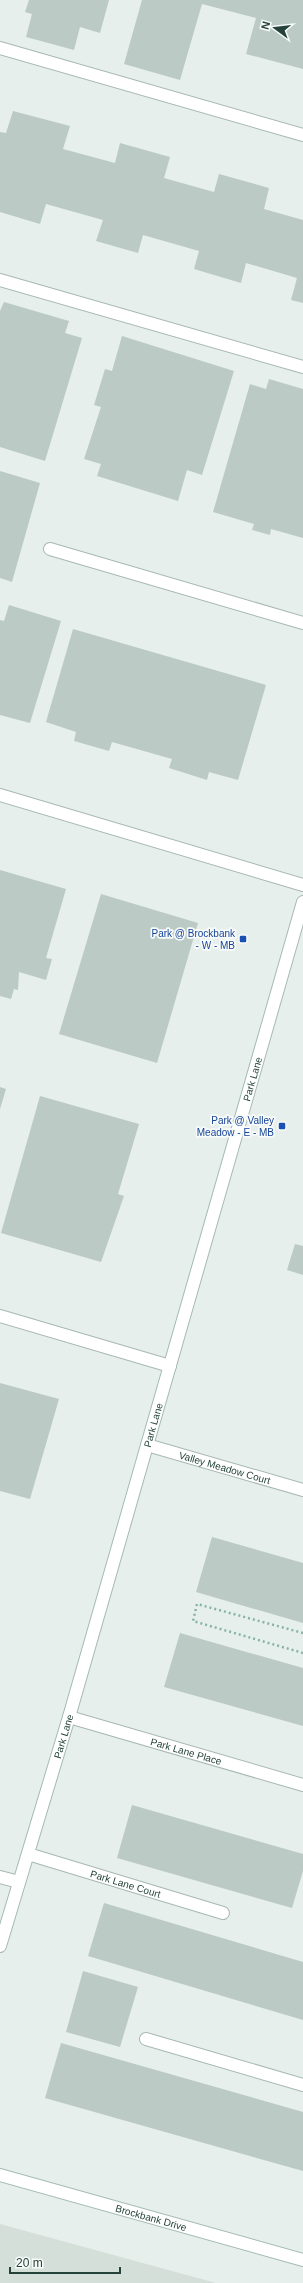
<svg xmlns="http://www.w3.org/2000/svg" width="303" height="2283" font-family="Arial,sans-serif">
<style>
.built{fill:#d4dfda}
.building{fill:#bbcac4}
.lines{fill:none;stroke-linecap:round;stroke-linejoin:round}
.lane-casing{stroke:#a8b8b2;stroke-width:14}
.secondary-casing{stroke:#a4bbb3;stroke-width:14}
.path{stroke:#86b3a5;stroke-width:2.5;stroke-dasharray:2 3;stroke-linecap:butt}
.lane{stroke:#fff;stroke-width:12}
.secondary{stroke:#fff;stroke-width:12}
.transit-dot{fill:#1a4fb4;stroke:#f7fbf9;stroke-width:1.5}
.labels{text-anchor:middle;stroke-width:3.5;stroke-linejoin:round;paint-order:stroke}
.transit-label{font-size:10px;fill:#164399;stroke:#f7fbf9;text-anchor:end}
.street-label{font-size:10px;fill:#24423a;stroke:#f7fbf9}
</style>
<rect width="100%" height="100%" fill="#e6efeb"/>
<path class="built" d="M0,2224L216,2283H0Z"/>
<path class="building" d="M29,0H109L100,33L80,27L74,50L26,37L32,14L25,12Z
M142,0H303V69L246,54L256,18L202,4L180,80L124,64Z
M13,111L70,126L63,149L115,163L120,143L170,157L164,178L214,192L219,174L269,188L264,209L303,220V303L291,300L297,278L246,263L241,283L194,269L199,251L143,235L138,253L96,241L103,220L46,204L40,224L0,212V132L6,133Z
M4,302L69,321L65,333L82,338L45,461L0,447V311Z
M122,336L234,371L202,475L187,470L178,501L97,476L101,464L84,459L101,407L94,405L105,369L112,371Z
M269,379L303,389V538L271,529L270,535L252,530L254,524L213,512L250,384L266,389Z
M0,471L40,483L12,582L0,578Z
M9,605L61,621L30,723L0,715V620L4,621Z
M73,629L266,685L238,780L209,772L207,780L169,768L172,759L112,742L109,751L74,741L76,732L46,722Z
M0,870L66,889L46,958L52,959L46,980L19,972L18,990L14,989L11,999L0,996Z
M101,894L198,923L157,1063L59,1034Z
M0,1087L6,1089L0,1109Z
M40,1096L139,1124L118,1194L124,1196L101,1262L1,1233Z
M295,1244L303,1246V1275L287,1270Z
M0,1383L59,1399L30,1499L0,1491Z
M212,1537L303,1563V1623L196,1592Z
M180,1633L303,1668V1726L164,1687Z
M132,1805L303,1854V1871L292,1908L117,1858Z
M104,1903L303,1962V2020L88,1956Z
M83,1971L138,1987L120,2047L66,2032Z
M61,2043L303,2112V2171L45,2098Z"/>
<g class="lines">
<g class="lane-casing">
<g id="lane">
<path d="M0,48L303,135"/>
<path d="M0,280L303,367"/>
<path d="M50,549L303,623"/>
<path d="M0,795L303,885"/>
<path d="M0,1316L170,1366"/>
<path id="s1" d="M147,1445L303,1490"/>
<path id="s2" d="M69,1717L303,1785"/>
<path id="s3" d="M28,1854L223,1913"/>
<path d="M0,1877L19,1882"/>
<path d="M146,2039L303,2085"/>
</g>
</g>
<g class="secondary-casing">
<g id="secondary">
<path id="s4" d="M0,1946L69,1717L303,902"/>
<path id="s5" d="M0,2175L303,2260"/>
</g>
</g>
<path class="path" d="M303,1633L197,1604L193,1621L303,1653"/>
<use href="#lane" class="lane"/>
<use href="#secondary" class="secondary"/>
</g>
<g class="transit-dot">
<rect x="239" y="935" width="8" height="8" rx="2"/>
<rect x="278" y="1122" width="8" height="8" rx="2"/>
</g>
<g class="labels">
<g class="transit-label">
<text x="235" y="937">Park @ Brockbank<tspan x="235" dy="12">- W - MB</tspan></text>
<text x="274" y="1124">Park @ Valley<tspan x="274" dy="12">Meadow - E - MB</tspan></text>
</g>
<g class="street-label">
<text dy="4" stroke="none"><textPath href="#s4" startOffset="903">Park Lane</textPath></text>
<text dy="4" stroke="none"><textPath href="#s4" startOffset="543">Park Lane</textPath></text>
<text dy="4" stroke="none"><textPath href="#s1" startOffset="81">Valley Meadow Court</textPath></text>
<text dy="4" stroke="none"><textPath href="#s4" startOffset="219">Park Lane</textPath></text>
<text dy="4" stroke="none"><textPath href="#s2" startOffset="122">Park Lane Place</textPath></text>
<text dy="4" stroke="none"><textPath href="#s3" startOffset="102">Park Lane Court</textPath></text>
<text dy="4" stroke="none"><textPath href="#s5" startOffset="157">Brockbank Drive</textPath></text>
</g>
</g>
<g transform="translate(275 28) rotate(285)" stroke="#f7fbf9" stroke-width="3" paint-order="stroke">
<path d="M0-3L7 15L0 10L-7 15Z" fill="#24423a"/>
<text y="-6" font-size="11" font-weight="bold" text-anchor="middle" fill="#24423a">N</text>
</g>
<path d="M10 2267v6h110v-6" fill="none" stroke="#24423a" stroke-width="2"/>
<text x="16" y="2267" font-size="12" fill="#24423a" stroke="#f7fbf9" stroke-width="3" paint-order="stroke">20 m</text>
</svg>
